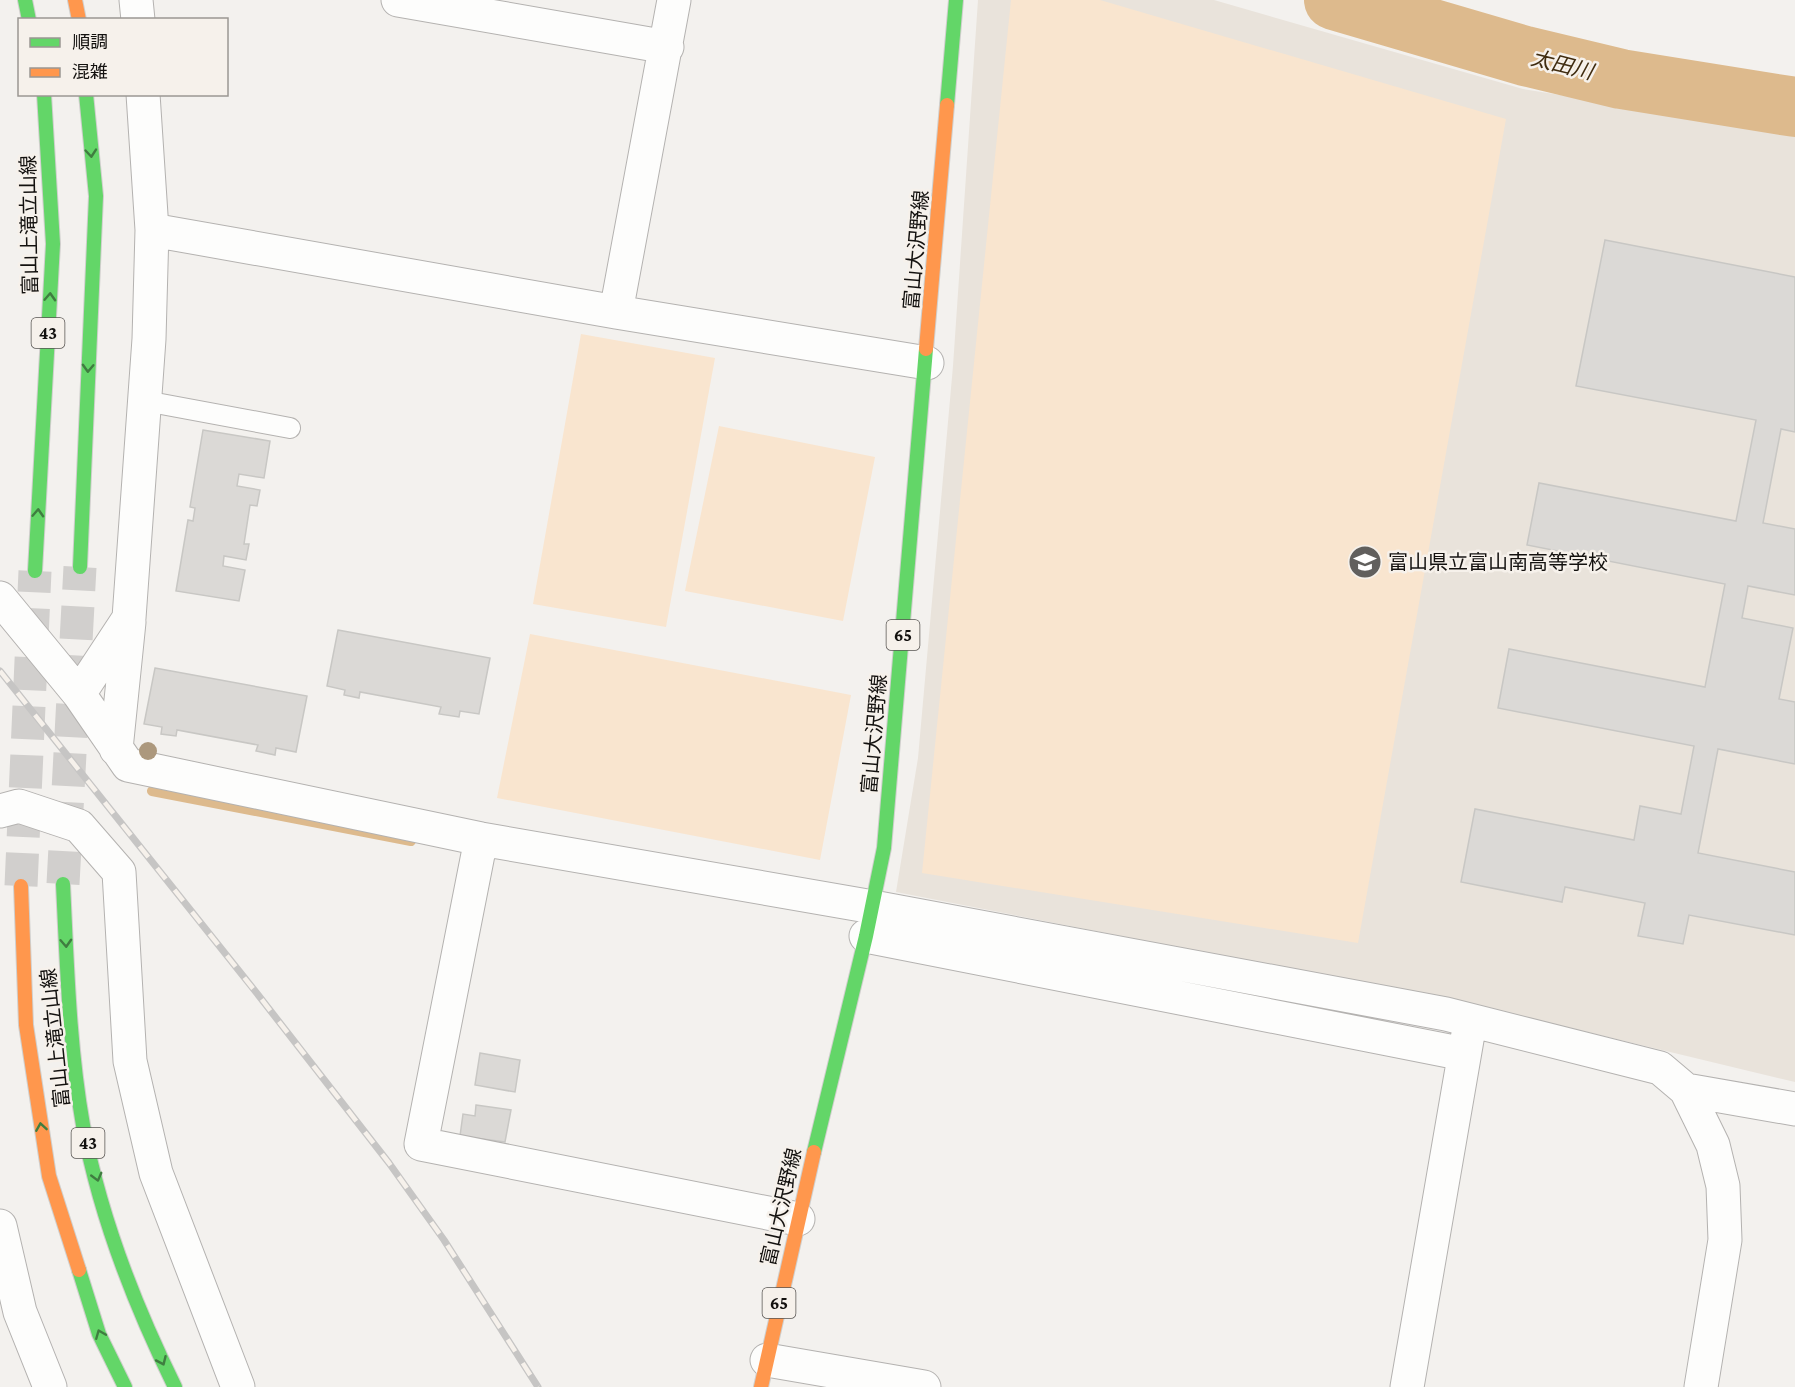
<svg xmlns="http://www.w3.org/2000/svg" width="1795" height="1387" font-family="'Crimson Pro','Noto Sans JP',serif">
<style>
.built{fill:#e9e3db}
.green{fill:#f9e5cf}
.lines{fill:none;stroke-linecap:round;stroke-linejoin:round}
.stream{stroke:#ddba8d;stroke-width:10}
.river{stroke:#ddba8d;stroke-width:60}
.building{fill:#dbd9d6;stroke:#c8c7c4;stroke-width:1.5}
.primary-tunnel{stroke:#d1cfcd;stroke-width:33;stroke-dasharray:33 16;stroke-linecap:butt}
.lane-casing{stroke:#b4b2b0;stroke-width:22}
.street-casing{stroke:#b4b2b0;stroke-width:35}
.fast-casing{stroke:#d0cfcd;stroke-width:16}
.slow-casing{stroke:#d0cfcd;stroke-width:16}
.lane{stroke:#fdfdfc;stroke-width:20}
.street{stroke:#fdfdfc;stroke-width:33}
.fast{stroke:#63d668;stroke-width:14}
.slow{stroke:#ff974d;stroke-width:14}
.rail-casing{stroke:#c6c5c4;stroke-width:7}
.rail{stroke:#f6f1eb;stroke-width:4.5;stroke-dasharray:14;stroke-linecap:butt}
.tree{fill:#ac987d}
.oneway{stroke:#3f7d40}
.labels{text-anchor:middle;stroke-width:5;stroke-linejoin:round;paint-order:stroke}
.shield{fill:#f6f1eb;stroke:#575451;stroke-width:1.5}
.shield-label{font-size:18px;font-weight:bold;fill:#13110f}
.street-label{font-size:20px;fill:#13110f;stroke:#f6f1eb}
.poi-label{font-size:20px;fill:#13110f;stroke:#f6f1eb;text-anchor:start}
.water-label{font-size:21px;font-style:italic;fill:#402c10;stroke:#f6f1eb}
</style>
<rect width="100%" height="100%" fill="#f3f1ee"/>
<path class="built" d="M978,0H1214L1523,89L1795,132V1082L1475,1005L896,892L918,758L953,366Z"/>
<path class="green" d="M1011,0H1100L1506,119L1358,943L922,873Z
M581,334L715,358L666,627L533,604Z
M719,426L875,457L843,621L685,591Z
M530,634L851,695L820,860L497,798Z"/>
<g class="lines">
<path class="stream" d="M152,791L411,841"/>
<path class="river" d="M1334,0L1525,56L1621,79L1795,107"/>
</g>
<path class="building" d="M1605,240L1795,277V432L1781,429L1763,523L1795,529V595L1748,586L1742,618L1793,628L1779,699L1795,702V764L1718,749L1698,853L1795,872V935L1689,915L1683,944L1638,936L1645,903L1565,887L1562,902L1461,882L1475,809L1634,840L1640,806L1681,814L1694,746L1498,708L1509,649L1705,687L1725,584L1527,545L1539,483L1736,521L1756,420L1576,386Z
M203,430L270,441L264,478L239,474L237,486L260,490L257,506L250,505L244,544H249L246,560L224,556L223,566L245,570L239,601L176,591L188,520L193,521L195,508L190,507Z
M338,630L490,658L479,714L460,711L459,717L439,714L441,707L360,692L359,698L344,695L345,690L327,686Z
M155,668L307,696L296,752L276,748L275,755L256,751L258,745L177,730L176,736L161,734L162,727L144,724Z
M480,1053L520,1060L515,1092L475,1085Z
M476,1105L511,1110L505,1142L460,1136L463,1114L475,1116Z"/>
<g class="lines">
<path class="primary-tunnel" d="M63,884L80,567
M21,886L35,571"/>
<g class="lane-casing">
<path id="lane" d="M145,401L290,428"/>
</g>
<g class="street-casing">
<path id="street" d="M136,0L138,20
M398,0L667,47
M152,230L616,312L927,363
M616,312L674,0
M0,598L79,694L128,765L481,839L873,907L1446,1014L1660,1068L1686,1090L1713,1145L1723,1186L1725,1240L1701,1387
M79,694L129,618L149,339L152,230L143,94
M116,749L129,622
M0,811L19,806L79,826L119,872L130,1061L156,1173L238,1387
M481,839L421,1144L798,1219
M866,936L1464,1054
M1686,1090L1795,1109
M0,1226L20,1312L50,1387
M767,1360L924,1387
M1407,1387L1468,1034"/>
</g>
<g class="fast-casing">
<path id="fast" d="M25,0L29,20
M947,105L956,0
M80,567L96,196L86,94
M35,571L53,244L44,94
M63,884C67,964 69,1046 83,1125C100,1217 134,1304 175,1387
M814,1152L866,936L884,848L926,349
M79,1270L99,1334L125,1387"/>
</g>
<g class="slow-casing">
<path id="slow" d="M75,0L79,20
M926,349L947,105
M21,886L26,1025L49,1176L79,1270
M761,1387L814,1152"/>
</g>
<use href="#lane" class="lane"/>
<use href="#street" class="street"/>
<use href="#fast" class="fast"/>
<use href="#slow" class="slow"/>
<g class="rail-casing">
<path id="rail" d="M0,671L259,996L389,1163L444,1240L538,1387"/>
</g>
<use href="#rail" class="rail"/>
</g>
<circle class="tree" cx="148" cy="751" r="9"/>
<defs><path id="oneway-chevron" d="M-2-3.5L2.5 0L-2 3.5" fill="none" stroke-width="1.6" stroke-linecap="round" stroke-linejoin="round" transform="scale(1.5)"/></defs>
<g class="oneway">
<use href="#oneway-chevron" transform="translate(91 153) rotate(85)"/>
<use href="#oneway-chevron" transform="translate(50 297) rotate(-87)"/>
<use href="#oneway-chevron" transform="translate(88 368) rotate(92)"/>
<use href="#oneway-chevron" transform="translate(38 513) rotate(-87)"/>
<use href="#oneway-chevron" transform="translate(66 943) rotate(87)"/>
<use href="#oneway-chevron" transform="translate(41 1127) rotate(-99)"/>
<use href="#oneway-chevron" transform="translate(97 1177) rotate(75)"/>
<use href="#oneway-chevron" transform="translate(100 1334) rotate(-112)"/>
<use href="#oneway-chevron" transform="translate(162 1361) rotate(66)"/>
</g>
<defs>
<g id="school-disc" transform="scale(1.725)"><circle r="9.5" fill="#615f5d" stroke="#f6f1eb"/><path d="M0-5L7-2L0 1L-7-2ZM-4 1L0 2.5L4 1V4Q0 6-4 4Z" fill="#fff"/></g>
</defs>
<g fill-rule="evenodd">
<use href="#school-disc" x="1365" y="562"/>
</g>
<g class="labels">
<g class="shield">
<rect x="31.5" y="318" width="33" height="30" rx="4.5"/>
<rect x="886.5" y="620" width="33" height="30" rx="4.5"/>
<rect x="71.5" y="1128" width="33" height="30" rx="4.5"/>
<rect x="762.5" y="1288" width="33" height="30" rx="4.5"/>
</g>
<g class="shield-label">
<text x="48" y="339">43</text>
<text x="903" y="641">65</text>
<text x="88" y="1149">43</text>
<text x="779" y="1309">65</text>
</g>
<g class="street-label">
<text transform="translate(29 225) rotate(-91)" y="7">富山上滝立山線</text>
<text transform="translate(916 250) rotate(-85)" y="7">富山大沢野線</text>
<text transform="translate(874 734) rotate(-85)" y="7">富山大沢野線</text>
<text transform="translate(55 1038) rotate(-96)" y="7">富山上滝立山線</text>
<text transform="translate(781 1207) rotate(-77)" y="7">富山大沢野線</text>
</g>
<g class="poi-label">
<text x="1388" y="569">富山県立富山南高等学校</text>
</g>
<g class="water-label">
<text transform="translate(1562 65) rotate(14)" y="7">太田川</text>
</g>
</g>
<rect x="18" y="18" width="210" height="78" fill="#f6f1eb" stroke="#9b9793" stroke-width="1.5"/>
<rect x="30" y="38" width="30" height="9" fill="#63d668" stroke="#9b9793" stroke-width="1.5"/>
<text x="72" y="48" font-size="18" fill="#13110f">順調</text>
<rect x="30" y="68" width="30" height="9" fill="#ff974d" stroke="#9b9793" stroke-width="1.5"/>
<text x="72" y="78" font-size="18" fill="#13110f">混雑</text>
</svg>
